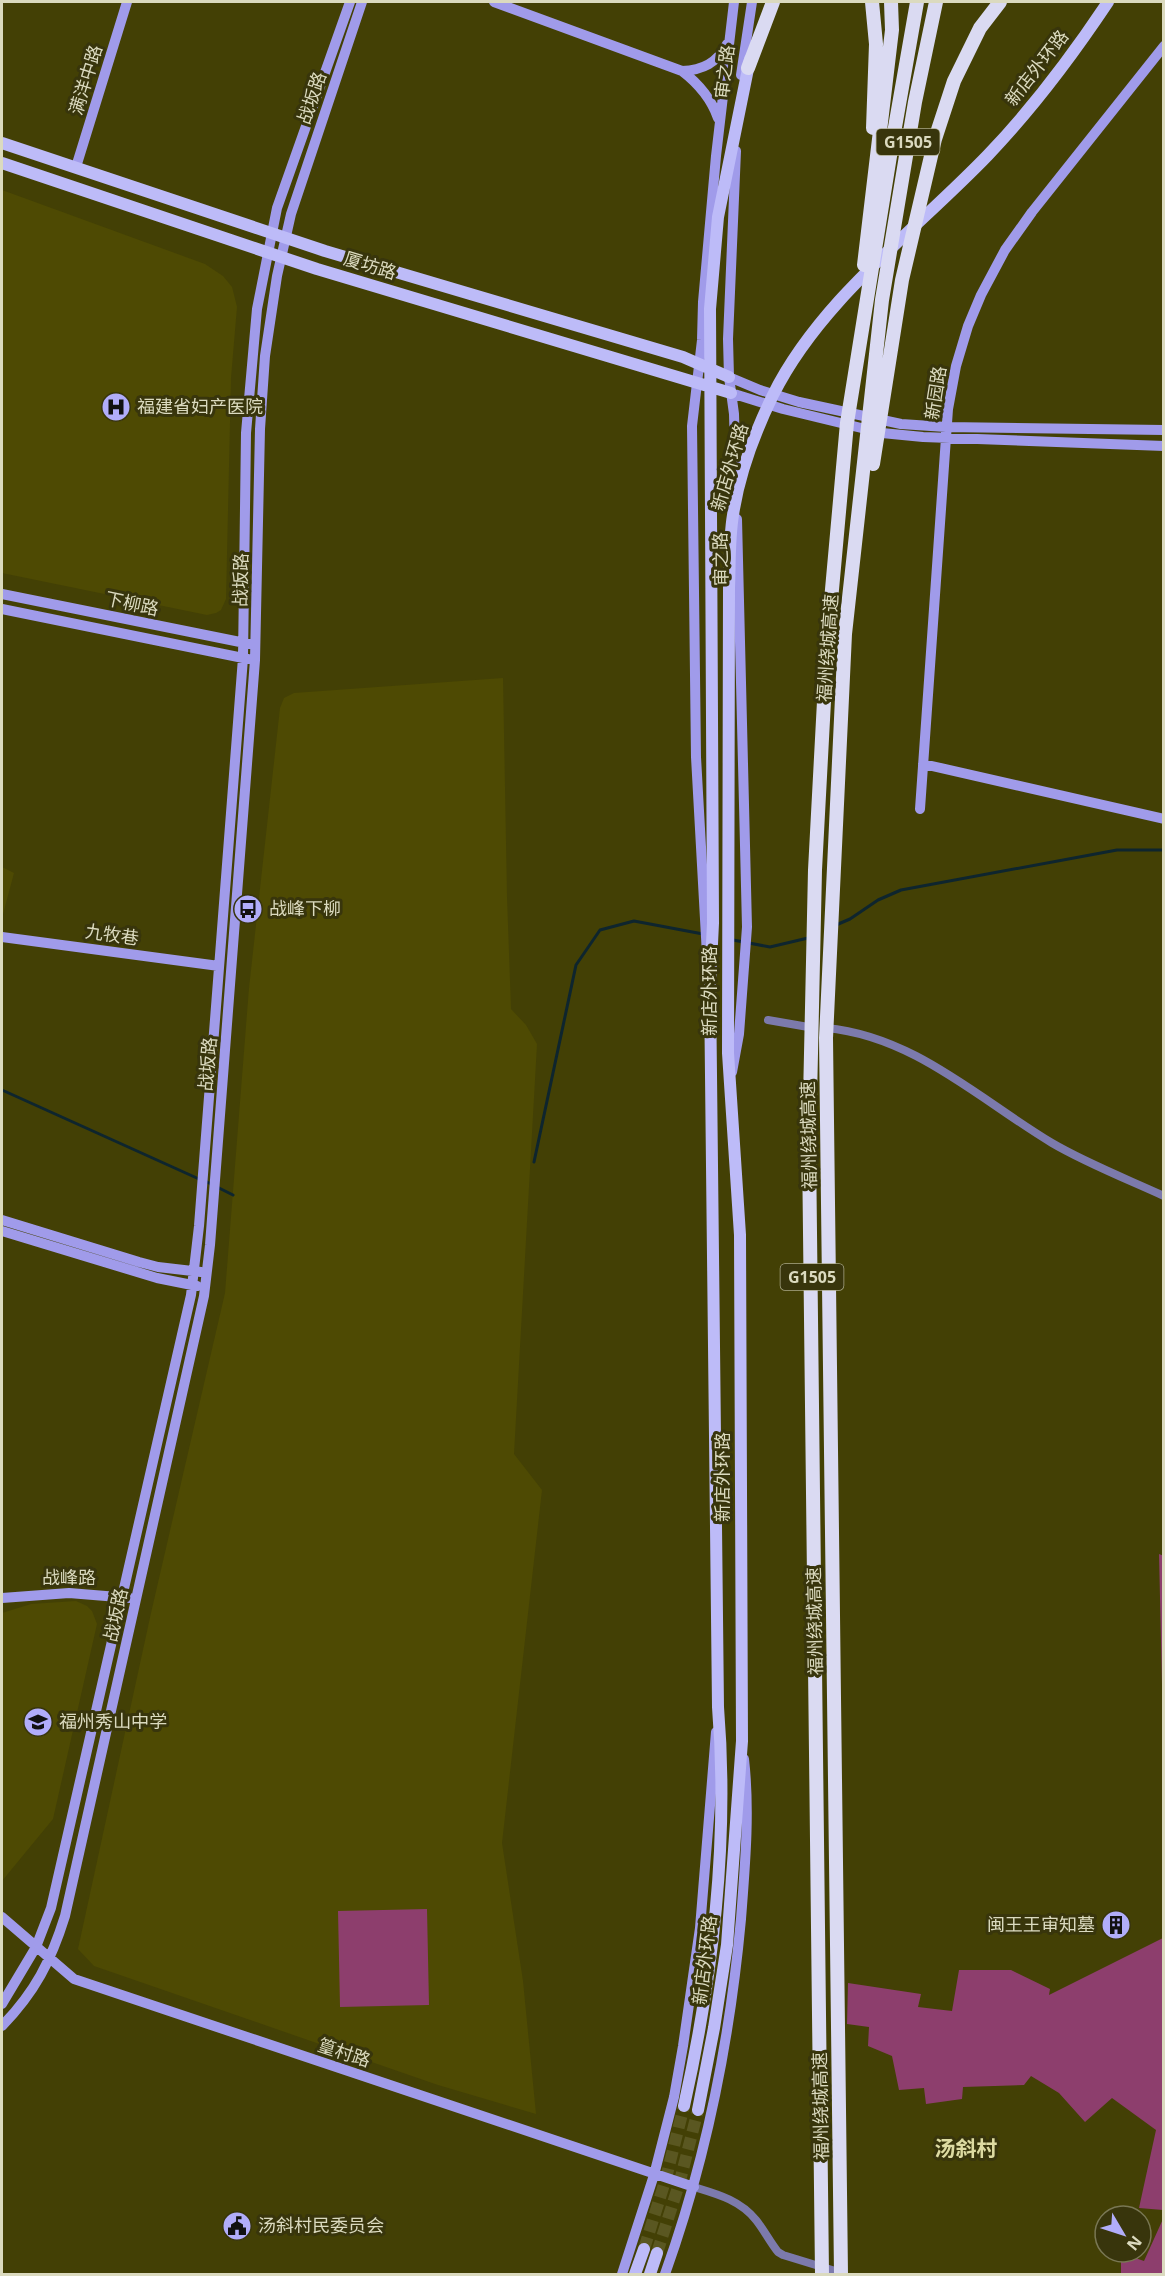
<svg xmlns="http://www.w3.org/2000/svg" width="1165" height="2276" font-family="'Open Sans','Noto Sans SC',sans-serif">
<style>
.built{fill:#4e4a03}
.green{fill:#8d3e6d}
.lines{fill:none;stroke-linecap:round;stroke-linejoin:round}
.stream{stroke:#0e252e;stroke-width:3}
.primary-tunnel{stroke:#5a5721;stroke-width:12;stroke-dasharray:12 6;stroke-linecap:butt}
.street{stroke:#7c7aac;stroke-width:8}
.secondary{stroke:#a09bea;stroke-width:10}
.primary{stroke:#bdbbf8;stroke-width:12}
.highway{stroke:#dadaf2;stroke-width:14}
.labels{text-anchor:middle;stroke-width:6;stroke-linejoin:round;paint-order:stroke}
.shield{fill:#38350c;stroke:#aaa889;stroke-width:1.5}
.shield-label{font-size:16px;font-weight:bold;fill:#dbdabf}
.street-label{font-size:18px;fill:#dbdabf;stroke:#38350c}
.poi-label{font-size:18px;fill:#dbdabf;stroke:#38350c;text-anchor:start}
.quarter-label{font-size:21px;font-weight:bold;fill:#dddba2;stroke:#38350c}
</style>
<rect width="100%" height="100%" fill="#434005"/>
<path class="built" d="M2,190L205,264L223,276L232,287L237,307L231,378L226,599L221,610L216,613L207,615L2,573Z
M503,678L507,897L511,1009L526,1025L537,1044L514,1454L542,1490L502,1843L523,1981L536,2114L438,2085L94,1966L78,1949L151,1613L225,1293L249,988L280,708L284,698L294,693Z
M2,867L14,873L2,918Z
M76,1601L87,1606L92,1611L97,1624L53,1819L2,1881V1613L31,1604Z"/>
<path class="green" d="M1159,1554L1164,1556L1163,1729Z
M427,1909L429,2005L340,2007L338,1911Z
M1163,1938V2210L1139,2208L1156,2130L1112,2098L1085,2122L1059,2093L1031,2076L1024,2085L963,2087L962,2099L926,2104L924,2088L899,2090L892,2056L868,2046L869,2027L847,2024L848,1983L921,1994L918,2007L952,2011L959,1970H1011L1050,1989L1049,1995Z
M1163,2219V2274H1121V2253L1144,2261Z"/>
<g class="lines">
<path class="stream" d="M836,925L850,919L878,900L901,890L1117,850H1164
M733,940L770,947L808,938
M2,1090L199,1179
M534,1162L576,965L600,930L634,921L703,934
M205,1181L233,1195"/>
<path class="primary-tunnel" d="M644,2249L666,2178L684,2106
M657,2253L680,2181L698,2110"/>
<path class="street" d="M768,1020L814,1028
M826,1028C914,1036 980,1100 1052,1143C1086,1163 1127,1179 1164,1196
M694,2187C717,2194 740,2200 756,2220C764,2230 770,2242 778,2252L783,2255L842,2273"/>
<path class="secondary" d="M494,2L682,71C699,84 711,98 718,118
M682,71C703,70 717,63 727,44
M741,75L752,2
M736,151L728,339L729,377L734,414L736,489
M76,167L127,2
M729,377L760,390L799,402L901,424L946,427L1164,430
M731,393L783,409L882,433L923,437L1164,446
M2,594L250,644
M2,609L248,659
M923,764L1164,819
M920,809L948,409L956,366L968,326L981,295L1005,250L1032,212L1164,46
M2,937L219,966
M707,955L696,757L692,426L702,340L703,302L716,156L734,2
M732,1072L739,1034L747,927L737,519
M2,1220L139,1262L158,1267L201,1272
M2,1231L157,1278L197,1286
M2,1598L69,1593L130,1598
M2,1917L74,1979L694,2187
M2,2004L36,1947L51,1908L191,1295L199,1226L243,658L246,433L257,309L277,208L350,2
M2,2026C35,1992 51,1961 65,1916L204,1296L210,1245L255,660L260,429L265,356L277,276L291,214L362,2
M622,2274L654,2175L674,2097L683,2046L700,1928L716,1732
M665,2274C706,2160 730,2039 741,1919C745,1866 750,1812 744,1759"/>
<path class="primary" d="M2,143L325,251L683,357L729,377
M2,163L317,269L731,393
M684,2106C713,1976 729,1841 718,1707L710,985L713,923L710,309L718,217L750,59
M698,2110L714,2028L727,1945L742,1741L740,1235L728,1053L729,588C730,564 729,539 733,515C739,474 755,432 773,395C820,300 916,230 988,155C1033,108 1072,56 1108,2
M635,2274L644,2249
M650,2274L657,2253"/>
<path class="highway" d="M872,2L876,44L873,128
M748,68L773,2
M864,265L892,30L891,2
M873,464L902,280L935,139L954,81L980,28L1000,2
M822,2274L809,1145L815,870L827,645L847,423L891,150L917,2
M841,2274L826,1038L845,634L882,300L915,102L936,2"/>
</g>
<defs>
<g id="hospital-disc" transform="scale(1.5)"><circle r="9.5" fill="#b1adfa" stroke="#38350c"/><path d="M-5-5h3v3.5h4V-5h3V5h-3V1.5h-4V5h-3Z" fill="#111"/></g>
<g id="bus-disc" transform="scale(1.5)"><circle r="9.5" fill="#b1adfa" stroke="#38350c"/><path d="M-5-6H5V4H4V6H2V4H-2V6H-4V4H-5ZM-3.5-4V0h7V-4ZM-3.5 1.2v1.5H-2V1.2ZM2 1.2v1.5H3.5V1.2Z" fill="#111"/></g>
<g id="school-disc" transform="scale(1.5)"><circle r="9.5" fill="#b1adfa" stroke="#38350c"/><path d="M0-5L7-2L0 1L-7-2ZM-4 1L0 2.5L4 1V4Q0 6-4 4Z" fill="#111"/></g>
<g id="building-disc" transform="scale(1.5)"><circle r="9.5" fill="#b1adfa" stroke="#38350c"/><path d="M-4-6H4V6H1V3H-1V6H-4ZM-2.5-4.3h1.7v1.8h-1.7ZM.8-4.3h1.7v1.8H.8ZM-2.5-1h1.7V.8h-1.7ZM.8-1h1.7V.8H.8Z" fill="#111"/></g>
<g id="civic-disc" transform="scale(1.5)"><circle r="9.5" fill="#b1adfa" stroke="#38350c"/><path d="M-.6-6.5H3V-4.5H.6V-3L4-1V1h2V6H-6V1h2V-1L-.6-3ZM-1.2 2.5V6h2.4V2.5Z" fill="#111"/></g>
</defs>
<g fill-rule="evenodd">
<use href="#hospital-disc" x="116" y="407"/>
<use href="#bus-disc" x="248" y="909"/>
<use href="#school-disc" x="38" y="1722"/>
<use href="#building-disc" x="1116" y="1925"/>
<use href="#civic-disc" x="237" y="2226"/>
</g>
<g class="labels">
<g class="shield">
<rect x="876.5" y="129" width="63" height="26" rx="4.5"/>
<rect x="780.5" y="1264" width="63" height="26" rx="4.5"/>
</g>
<g class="shield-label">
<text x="908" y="148">G1505</text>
<text x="812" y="1283">G1505</text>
</g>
<g class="street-label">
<text transform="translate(1037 68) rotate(-52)" y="6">新店外环路</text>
<text transform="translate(725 72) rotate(-83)" y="6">审之路</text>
<text transform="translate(86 80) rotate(-73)" y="6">满洋中路</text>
<text transform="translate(312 98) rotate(-71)" y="6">战坂路</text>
<text transform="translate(370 266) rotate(17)" y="6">厦坊路</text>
<text transform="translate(936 393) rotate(-81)" y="6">新园路</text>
<text transform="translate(730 467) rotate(-74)" y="6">新店外环路</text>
<text transform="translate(721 559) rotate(-91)" y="6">审之路</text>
<text transform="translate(241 580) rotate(-89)" y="6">战坂路</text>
<text transform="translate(132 604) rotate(12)" y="6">下柳路</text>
<text transform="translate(828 648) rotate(-86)" y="6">福州绕城高速</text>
<text transform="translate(112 935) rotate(8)" y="6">九牧巷</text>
<text transform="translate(710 991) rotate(-90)" y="6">新店外环路</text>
<text transform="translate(208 1064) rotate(-85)" y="6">战坂路</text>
<text transform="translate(809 1135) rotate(-91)" y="6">福州绕城高速</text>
<text transform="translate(723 1477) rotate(-90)" y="6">新店外环路</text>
<text x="69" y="1584">战峰路</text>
<text transform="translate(116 1615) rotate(-78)" y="6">战坂路</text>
<text transform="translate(815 1621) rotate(-91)" y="6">福州绕城高速</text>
<text transform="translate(705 1960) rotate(-83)" y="6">新店外环路</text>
<text transform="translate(344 2053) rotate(18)" y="6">篁村路</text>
<text transform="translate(821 2106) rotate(-91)" y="6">福州绕城高速</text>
</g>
<g class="poi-label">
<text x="137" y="413">福建省妇产医院</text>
<text x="269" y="915">战峰下柳</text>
<text x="59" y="1728">福州秀山中学</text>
<text x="1095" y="1931" text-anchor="end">闽王王审知墓</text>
<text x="258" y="2232">汤斜村民委员会</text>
</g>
<g class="quarter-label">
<text x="966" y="2156">汤斜村</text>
</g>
</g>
<rect width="1165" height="2276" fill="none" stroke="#dbdabf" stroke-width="6"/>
<g transform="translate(1123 2234) rotate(129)"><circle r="28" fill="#38350c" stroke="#797754" stroke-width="1.5"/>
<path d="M0-4.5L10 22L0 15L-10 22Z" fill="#b1adfa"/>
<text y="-9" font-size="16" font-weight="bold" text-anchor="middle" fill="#dbdabf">N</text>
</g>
</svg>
